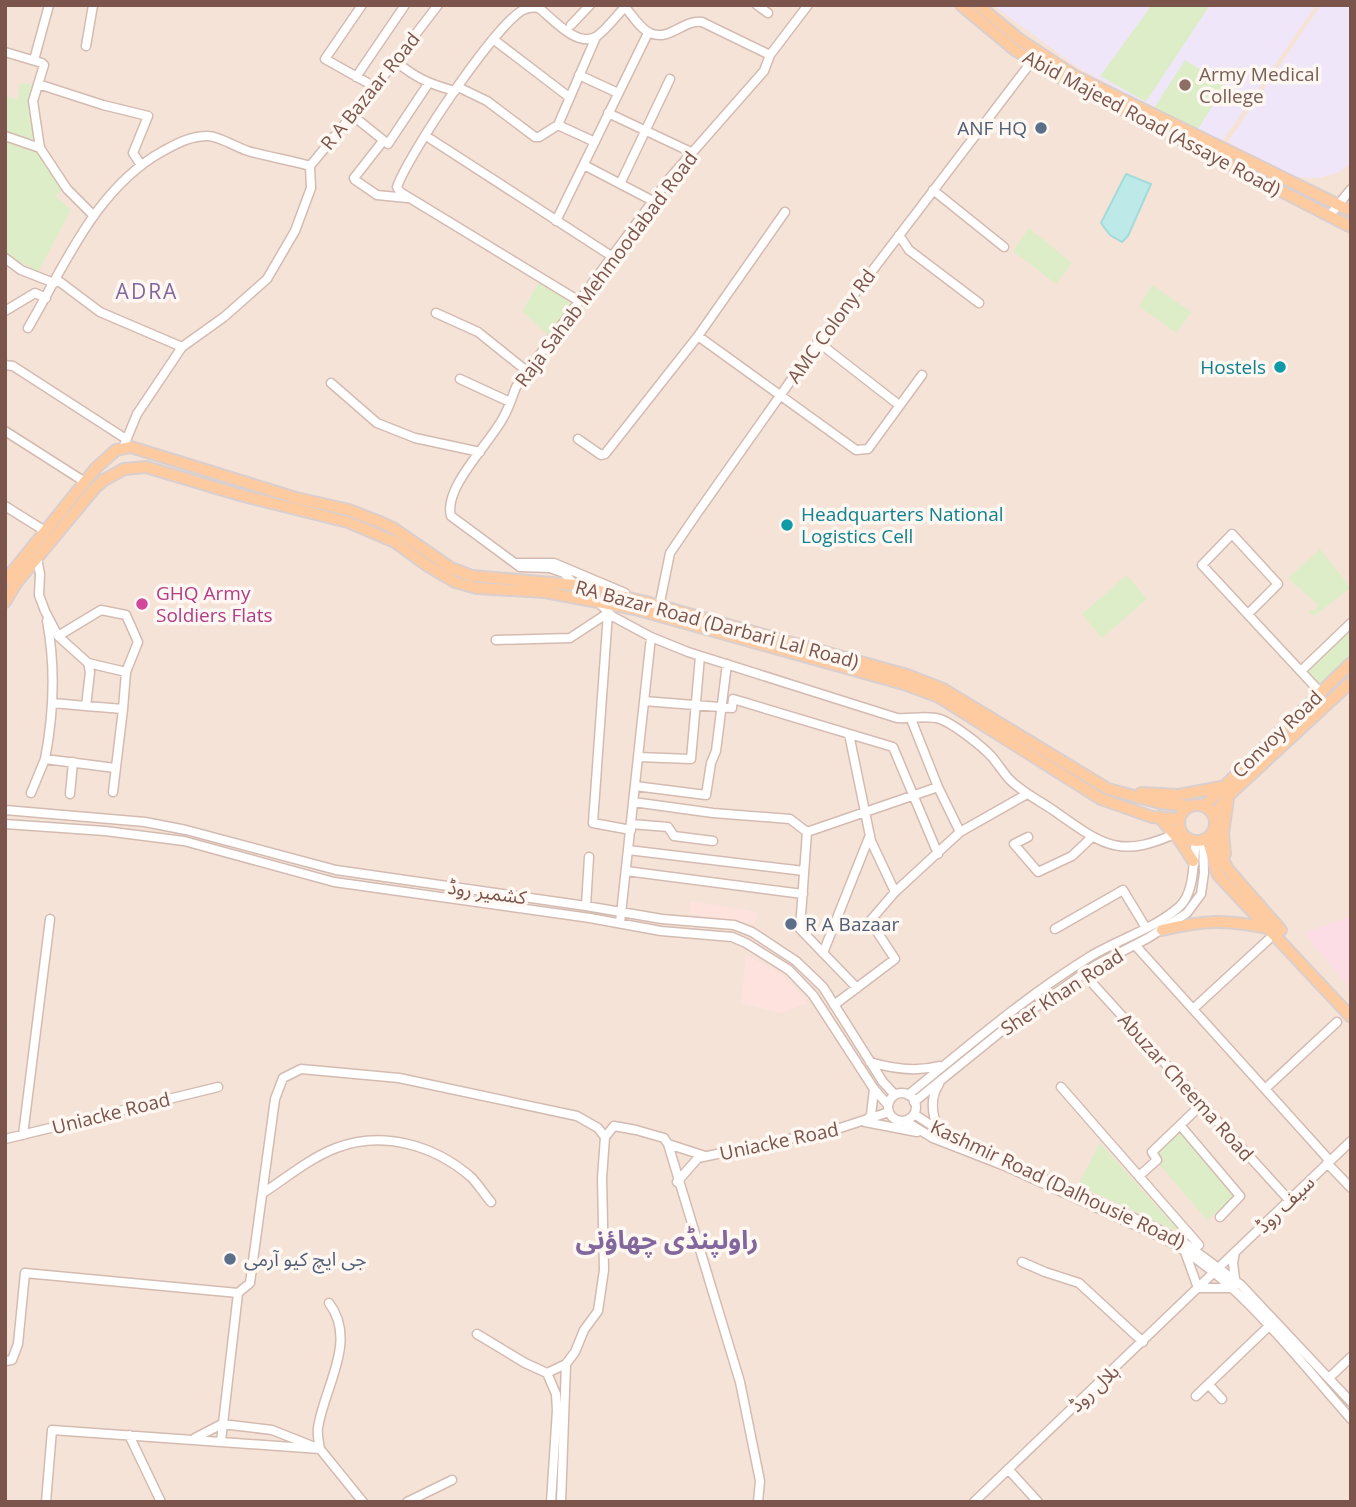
<svg xmlns="http://www.w3.org/2000/svg" width="1356" height="1507" font-family="'Open Sans','Noto Sans Arabic',sans-serif">
<style>
.residential{fill:#f6e3d8}
.commercial{fill:#fee2de}
.education{fill:#f0e6fa}
.medical{fill:#fcdde6}
.green{fill:#ddedc7}
.water{fill:#bde9e8;stroke:#a2dcda;stroke-width:2}
.lines{fill:none;stroke-linecap:round;stroke-linejoin:round}
.minor-casing{stroke:#d4bbb1;stroke-width:11}
.major-casing{stroke:#dacfcd;stroke-width:14}
.minor{stroke:#fff;stroke-width:8}
.major{stroke:#fecba1;stroke-width:10}
.education-dot{fill:#8d6e63;stroke:#fff7f2;stroke-width:2.5}
.service-dot{fill:#5c6f8a;stroke:#fff7f2;stroke-width:2.5}
.culture-dot{fill:#0f9aa8;stroke:#fff7f2;stroke-width:2.5}
.hotel-dot{fill:#d1479c;stroke:#fff7f2;stroke-width:2.5}
.labels{text-anchor:middle;stroke-width:7;stroke-linejoin:round;paint-order:stroke}
.education-label{font-size:19px;fill:#785e54;stroke:#fff7f2;text-anchor:start}
.street-label{font-size:19px;fill:#7b544b;stroke:#fff7f2}
.service-label{font-size:19px;fill:#4e5e75;stroke:#fff7f2;text-anchor:start}
.culture-label{font-size:19px;fill:#0d838f;stroke:#fff7f2;text-anchor:end}
.hotel-label{font-size:19px;fill:#b23c85;stroke:#fff7f2;text-anchor:start}
.neighbourhood-label{font-size:21px;letter-spacing:2px;fill:#82679d;stroke:#fff7f2}
.district-label{font-size:26px;font-weight:bold;fill:#82679d;stroke:#fff7f2}
</style>
<rect width="100%" height="100%" fill="#fef3ea"/>
<path class="residential" d="M5,5H1351V1502H5Z"/>
<path class="commercial" d="M691,901L746,910L758,913L754,924L690,914Z
M746,955L781,973L808,1003L781,1013L741,1003Z"/>
<path class="education" d="M993,5H1316L1222,141L1144,104L1076,66Z
M1321,5H1351V163L1339,172L1318,178L1297,177L1228,142Z"/>
<path class="medical" d="M1351,916V989L1304,933Z"/>
<path class="green" d="M1152,5H1210L1146,102L1100,76Z
M1185,60L1226,85L1198,129L1154,108Z
M20,83L32,84L36,142L5,131V96L17,100Z
M5,137L39,152L63,188L56,196L71,210L38,272L5,253Z
M1029,228L1072,263L1056,284L1013,251Z
M539,283L574,304L550,337L522,311Z
M1152,285L1192,312L1176,333L1139,306Z
M1320,549L1351,588L1314,616L1308,612L1316,609L1317,604L1288,578Z
M1127,575L1147,599L1102,638L1082,614Z
M1351,630V656L1318,687L1303,674Z
M1181,1132L1235,1197L1207,1220L1159,1164L1163,1160L1157,1153Z
M1100,1143L1181,1233L1078,1185Z"/>
<path class="water" d="M1126,174L1151,184L1128,236L1122,242L1110,235L1101,223Z"/>
<g class="lines">
<g class="minor-casing">
<path id="minor" d="M362,5L325,59L375,87
M623,5C631,13 640,29 650,33C669,42 684,19 702,22L770,55
M757,5L768,13
M571,25L590,5
M493,39L569,97
M86,46L93,5
M5,52L42,63L44,65L33,101L40,148
M34,60L49,5
M395,61C416,78 429,84 455,91
M579,75L618,93
M356,77L405,5
M38,84L103,105L148,116L133,153L141,165
M458,87L487,101L535,137H539L558,125L596,37
M608,113L691,152
M352,115L388,144L428,84
M558,125L595,142
M5,136L40,148L67,189L94,216
M426,136L613,257
M383,141L354,178L355,180L377,195L407,198
M584,165L653,201
M620,184L670,79
M933,190L1004,247
M1330,215L1351,189
M556,221L648,33
M899,235L909,250L979,303
M5,258L21,270L54,283
M56,279L100,312L182,347
M579,301L400,192L397,187C408,155 495,25 523,10C529,7 533,7 539,8C553,19 578,49 597,36C607,29 616,16 625,7
M5,311L35,293L46,298
M436,313L478,332L528,372
M28,328C65,265 96,188 163,151C178,143 190,136 208,136C218,136 236,147 248,151C268,157 290,160 310,166
M698,336L856,450L868,449L922,375
M818,342L899,405
M5,365L13,366L126,439
M460,379L510,402
M331,383L377,423L415,438L480,452
M5,431L85,482
M578,439L601,455L605,454L698,336L785,212
M123,448L137,414L182,347L224,317L267,279L295,231L311,188L310,166L372,91L438,5
M5,506L45,531
M37,558L40,574L39,595L45,611L58,636L88,663L90,672L86,706L123,709L113,792
M518,563H554L625,593
M577,598L575,585L564,573L550,568L520,567L451,516C443,488 490,443 503,418C509,408 512,397 516,387L669,179L764,71L770,55L808,5
M598,602L612,616L651,637L620,923
M659,607L670,553L698,512L818,342L1032,61
M608,613L593,823L631,830
M1248,614L1278,584L1232,534L1202,565L1320,692
M58,636L101,610L126,615L138,642L126,672
M651,637L688,652L897,718C911,719 927,715 940,719C954,724 982,746 992,757C998,764 1003,772 1009,779C1022,792 1038,800 1053,810C1104,846 1120,860 1181,831
M496,640L570,638L608,613
M88,663L126,672L123,709
M1301,671L1351,623
M644,701L732,708L733,699L893,747L938,854
M53,703L86,706
M911,719L938,787L960,832
M849,734L871,841L895,892
M638,757L691,759L700,656
M45,759C54,712 56,668 47,621
M635,786L706,795L711,763L716,751L727,664
M31,793L45,759L115,768
M70,794L73,762
M633,802L713,813L790,819L807,832
M5,810L145,822L186,830L336,870L586,906L662,919L734,925L752,932L796,961L823,987L883,1082L895,1095
M5,824L105,831L184,841L334,882L590,918L661,931L732,937L746,943L789,970L813,995L874,1089L888,1105
M631,824L668,827L674,836L713,841
M1028,837L1014,844L1038,872L1072,856L1092,837
M628,850L804,871
M626,871L803,894
M586,906L589,857
M1055,929L1123,890L1146,928
M1135,945L1330,1161
M823,953L870,835
M1084,974L1289,1200
M857,988L800,929L807,832L938,787
M834,1005L895,959L870,921L895,892L960,832L1027,794
M1193,1009L1268,940
M870,1062C893,1069 916,1072 939,1066
M1061,1087L1199,1245
M874,1089L871,1115L865,1122L917,1132
M1265,1089L1337,1022
M888 1107a14 14 0 1 1 28 0a14 14 0 1 1-28 0Z
M908,1095C967,1047 1026,996 1091,956C1119,939 1154,929 1179,907C1195,893 1193,861 1196,841
M914,1102L1003,1030L1096,965L1148,938L1187,913L1201,894L1204,873L1203,840
M914,1114L948,1136L1152,1226L1186,1244L1241,1285L1351,1402
M905,1121L933,1138L1005,1166L1163,1238C1239,1279 1294,1355 1351,1419
M1180,1125L1240,1196L1220,1217
M939,1131C932,1115 929,1099 939,1084
M23,1135L50,919
M5,1139L218,1087
M668,1144L740,1382L760,1481L758,1502
M1327,1163L1351,1188
M1139,1176L1157,1160L1152,1152L1202,1104
M677,1182L698,1158L837,1129L889,1112
M263,1193C286,1178 310,1158 336,1148C382,1130 434,1145 471,1177C478,1184 484,1194 491,1202
M1185,1252L1198,1288H1234
M1022,1262L1045,1272L1079,1283L1143,1342
M1235,1279L1233,1263L1235,1252
M477,1334L525,1363L547,1373L566,1364L575,1352L584,1330L598,1311L604,1270L602,1178L605,1137L614,1126L636,1130L664,1138L668,1144L705,1156
M5,1361L12,1360L18,1344L25,1273L238,1293L250,1283L275,1099L283,1078L301,1069L399,1078L577,1116L598,1128L605,1137
M547,1373L556,1394L557,1410L551,1502
M1329,1378L1351,1357
M1209,1385L1222,1399
M1196,1396L1269,1326
M129,1435L161,1502
M195,1438L222,1424L272,1430L320,1449L363,1502
M221,1441L238,1293
M320,1449C319,1443 317,1435 318,1428C324,1387 358,1341 329,1303
M1008,1469L1038,1502
M46,1502L52,1430L320,1449
M407,1502L452,1480
M561,1502L566,1364
M974,1502L1351,1141"/>
</g>
<g class="major-casing">
<path id="major" d="M961,5L1015,50L1063,79L1351,227
M978,5L1019,39L1075,76L1351,211
M5,581L96,468L116,450L131,447L296,498L349,510L380,522L393,528L451,568L472,576L575,585L646,602L907,675L943,689L1108,789L1160,803L1189,806
M5,602L17,582L95,488L104,480L124,469L146,467L240,495L348,522L395,542L428,566L455,582L477,588L545,592L635,609L904,684L939,697L1101,799L1152,817L1179,819
M1141,793L1179,795L1221,787
M1179 823a18 18 0 1 1 36 0a18 18 0 1 1-36 0Z
M1204,806L1351,663
M1214,815L1229,795L1351,682
M1159,817L1180,841L1193,861
M1212,833L1227,868L1281,930
M1207,838L1218,875L1351,1017
M1225,854L1223,834L1228,798
M1162,930C1204,920 1228,919 1271,929"/>
</g>
<use href="#minor" class="minor"/>
<use href="#major" class="major"/>
</g>
<circle class="education-dot" cx="1185" cy="85" r="7"/>
<g class="service-dot">
<circle cx="1041" cy="128" r="7"/>
<circle cx="791" cy="924" r="7"/>
<circle cx="230" cy="1259" r="7"/>
</g>
<g class="culture-dot">
<circle cx="1280" cy="367" r="7"/>
<circle cx="787" cy="525" r="7"/>
</g>
<circle class="hotel-dot" cx="142" cy="604" r="7"/>
<g class="labels">
<g class="education-label">
<text x="1199" y="81">Army Medical<tspan x="1199" dy="22">College</tspan></text>
</g>
<g class="street-label">
<text transform="translate(370 91) rotate(-51)" y="7">R A Bazaar Road</text>
<text transform="translate(1152 123) rotate(28)" y="7">Abid Majeed Road (Assaye Road)</text>
<text transform="translate(606 269) rotate(-53)" y="7">Raja Sahab Mehmoodabad Road</text>
<text transform="translate(831 326) rotate(-54)" y="7">AMC Colony Rd</text>
<text transform="translate(717 624) rotate(15)" y="7">RA Bazar Road (Darbari Lal Road)</text>
<text transform="translate(1277 734) rotate(-44)" y="7">Convoy Road</text>
<text transform="translate(487 892) rotate(8)" y="7">کشمیر روڈ</text>
<text transform="translate(1062 992) rotate(-33)" y="7">Sher Khan Road</text>
<text transform="translate(1186 1087) rotate(48)" y="7">Abuzar Cheema Road</text>
<text transform="translate(111 1113) rotate(-14)" y="7">Uniacke Road</text>
<text transform="translate(779 1141) rotate(-12)" y="7">Uniacke Road</text>
<text transform="translate(1058 1184) rotate(25)" y="7">Kashmir Road (Dalhousie Road)</text>
<text transform="translate(1285 1204) rotate(-44)" y="7">سیف روڈ</text>
<text transform="translate(1094 1388) rotate(-43)" y="7">ہلال روڈ</text>
</g>
<g class="service-label">
<text x="1027" y="135" text-anchor="end">ANF HQ</text>
<text x="805" y="931">R A Bazaar</text>
<text x="244" y="1266">جی ایچ کیو آرمی</text>
</g>
<g class="culture-label">
<text x="1266" y="374">Hostels</text>
<text x="801" y="521" text-anchor="start">Headquarters National<tspan x="801" dy="22">Logistics Cell</tspan></text>
</g>
<g class="hotel-label">
<text x="156" y="600">GHQ Army<tspan x="156" dy="22">Soldiers Flats</tspan></text>
</g>
<g class="neighbourhood-label">
<text x="147" y="299">ADRA</text>
</g>
<g class="district-label">
<text x="667" y="1249">راولپنڈی چھاؤنی</text>
</g>
</g>
<rect width="1356" height="1507" fill="none" stroke="#7b544b" stroke-width="14"/>
</svg>
